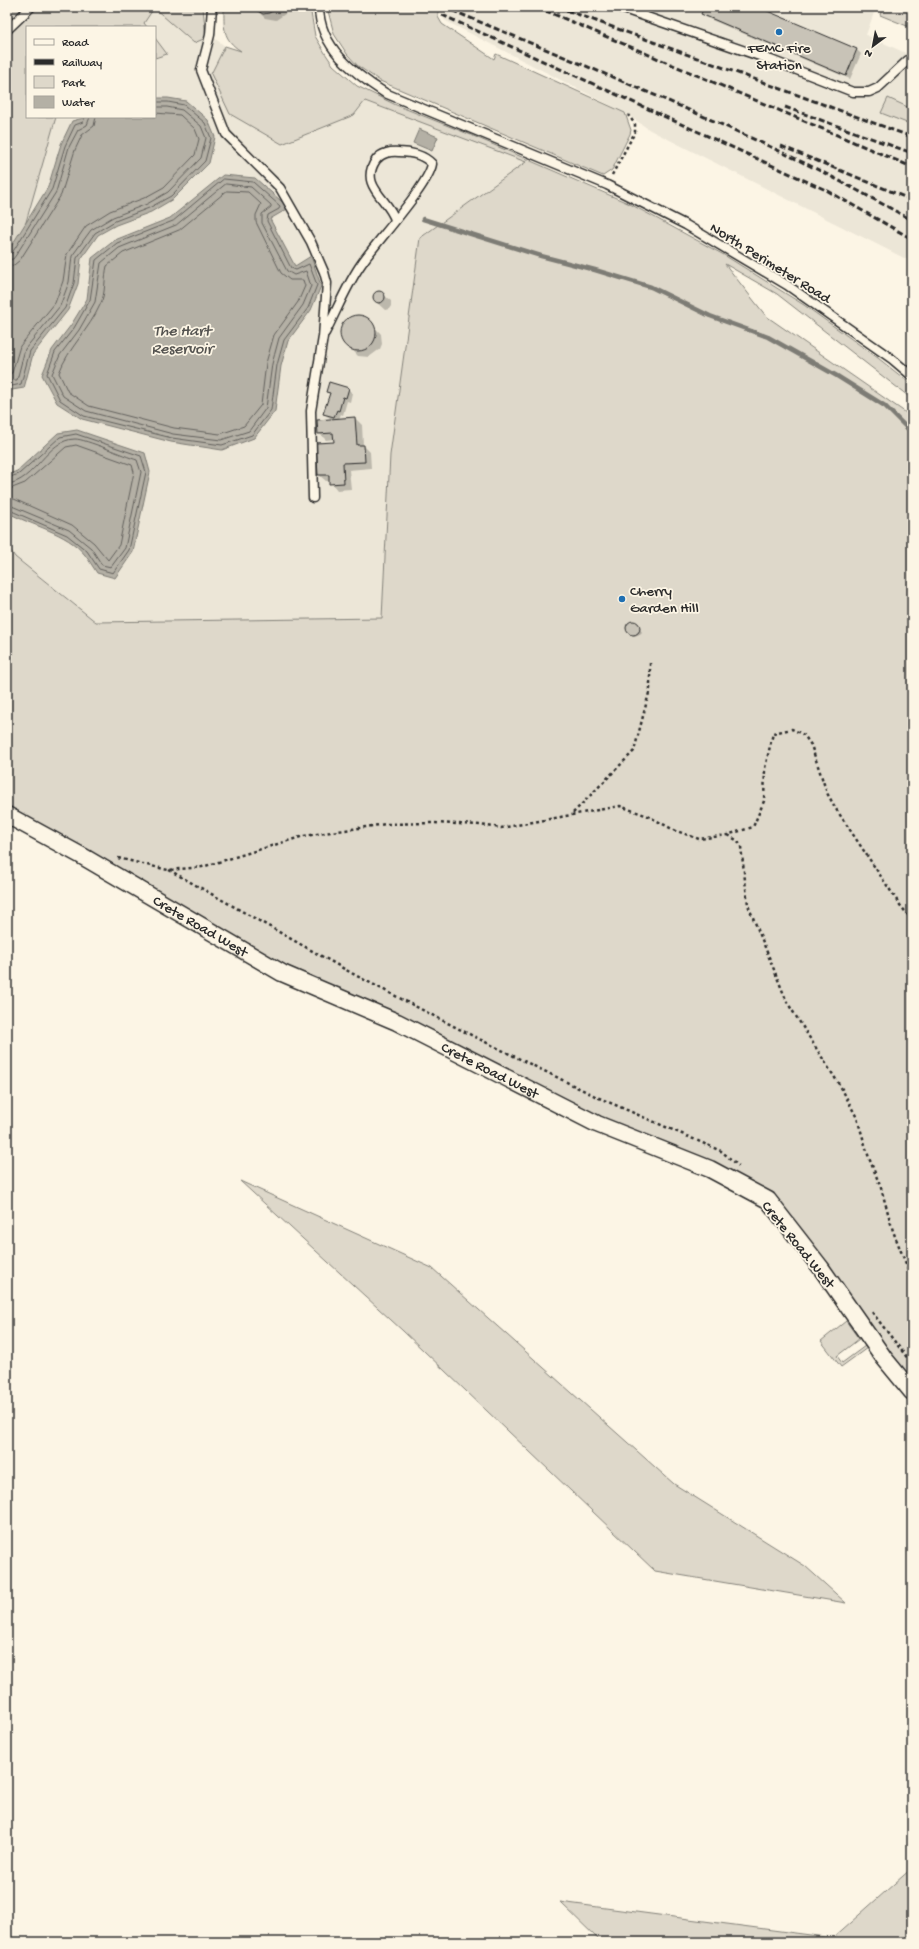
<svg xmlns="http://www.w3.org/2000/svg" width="919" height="1949" font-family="'Gochi Hand',sans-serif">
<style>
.built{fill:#ece6d7}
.green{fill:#ded8ca;stroke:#84827a}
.water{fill:#b4b0a5;stroke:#7d7b74}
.shadow{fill:#0003}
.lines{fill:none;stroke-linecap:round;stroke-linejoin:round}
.shore{stroke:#62605c;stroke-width:1}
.stream{stroke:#7d7b74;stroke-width:4.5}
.building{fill:#c8c3b7;stroke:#2b2b2b}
.service-casing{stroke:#2b2b2b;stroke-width:11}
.minor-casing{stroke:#2b2b2b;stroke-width:19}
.path{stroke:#2b2b2b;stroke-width:2.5;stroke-dasharray:3 3;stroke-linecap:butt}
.service{stroke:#fcf5e5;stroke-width:8}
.minor{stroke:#fcf5e5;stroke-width:16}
.rail{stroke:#2b2b2b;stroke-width:3;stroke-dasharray:6 3;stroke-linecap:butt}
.poi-dot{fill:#1f6fb2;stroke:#fcf5e5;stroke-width:1.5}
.labels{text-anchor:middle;stroke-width:3.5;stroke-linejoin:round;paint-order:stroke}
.poi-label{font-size:15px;fill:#2b2b2b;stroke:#fcf5e5}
.street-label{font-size:15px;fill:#2b2b2b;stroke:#fcf5e5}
.water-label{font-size:16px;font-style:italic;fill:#545350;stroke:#fcf5e5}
</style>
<rect width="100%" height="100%" fill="#fcf5e5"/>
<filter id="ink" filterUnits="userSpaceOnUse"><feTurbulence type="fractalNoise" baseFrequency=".025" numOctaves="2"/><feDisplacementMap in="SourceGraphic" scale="8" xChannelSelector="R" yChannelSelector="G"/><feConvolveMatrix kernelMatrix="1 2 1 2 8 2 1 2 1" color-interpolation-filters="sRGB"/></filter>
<g filter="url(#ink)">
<path class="built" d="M137,7H178L210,35L225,46L527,162L420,238L390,462L382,618L96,622L15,557L7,545V254L55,117H155V27H112Z
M450,7H876L866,35L912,56V262L650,130L625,113L444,20Z"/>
<path class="green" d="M7,7H203L206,38L194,43L154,8L144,23L147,27H27V117H56L24,229L7,256Z
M224,7H310L315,36L325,53L333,65L357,86L396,105L471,135L630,204L724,255L804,305L878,358L912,385V399L777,294L725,264L766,316L912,417V1387L781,1204L597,1118L556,1094L434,1031L270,958L81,846L7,825V545L15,557L96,622L382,618L390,455L420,238L526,162L365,101L354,115L282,144L230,114L211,74L225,46L241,51C222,39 224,27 224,7Z
M327,7H438V17L442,24L494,59L496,54L625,113L631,130L630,134L612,170L603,176L380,81L358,66L347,54L334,34Z
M883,7H912V28L880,15Z
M155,38L167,54L155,58Z
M888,98L912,109V125L881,113Z
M240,1181L432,1268L674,1484L805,1566L846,1603L655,1571L403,1331Z
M846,1321L859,1339L837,1356L842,1363L865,1346L867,1348L841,1367L821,1341Z
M912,1868V1942H601L560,1902L833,1938Z"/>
<path class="water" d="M155,98H168L186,101L208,120L215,137L209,163L173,199L151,212L116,225L98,235L81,259L78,284L68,310L33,354L24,388L12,390L7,389V253L48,187L61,144L72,121L87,117H155Z
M419,129L438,137L432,151L413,143Z
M223,175L255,178L289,208L270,219L295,266L311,256L321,286L311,310L288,341L281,366L275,411L254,438L222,450L171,442L82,419L57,403L42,375L52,350L71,325L87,299L92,258L115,240L170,218Z
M77,430L145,453L150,472L133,552L115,578L97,573C93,567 89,560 85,555C67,532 31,526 7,512V475L17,471L58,433Z"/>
<path class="shadow" d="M253,7H288V9L285,14L276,20L265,18Z
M705,7H756L857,50L861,54L850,79L707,18L702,14Z
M380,292L391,301V306L389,309L385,310L374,300L373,297L376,293Z
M356,316L366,318L381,334L382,344L380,349L369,357L358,356L343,340L342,331L343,325L351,318Z
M348,389L352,393L350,402L347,401L343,415L341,414L339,419L355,418L362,425L363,445L370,452L371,468L349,470L351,489L337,490L330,481H326L319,475L335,443V439L326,440L319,433L333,420L324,414L330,395L328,392Z
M631,621L636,623L642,632L640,634L634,636L627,631V626Z"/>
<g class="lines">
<path class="shore" d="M224,179L253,182L280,206L279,209L268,215L267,221L291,268L296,270L309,264L317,285L308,308L284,340L277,365L271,410L252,435L222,445L172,438L84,416L60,400L47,374L55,352L74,328L90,300L96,260L117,243L173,221Z
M226,184L251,187L271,205V207L262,214V223L287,271L294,275L306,271L311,286L303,305L279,338L272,364L266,408L249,431L221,440L173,434L86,411L63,396L52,374L60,355L79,330L95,302L101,263L119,248L176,225Z
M227,191L248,192L261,204L256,215V222L281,273L290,280H303L305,286L298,302L274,335L266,363L261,405L244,426L220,434L174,428L89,406L68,392L59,373C68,348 89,330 100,305C106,294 104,278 107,266L123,253L179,230Z
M7,255L12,253L52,189L65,146L75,125L83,122L85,117
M7,260L13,259L16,255L56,192L69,147L78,130L87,125L90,117
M7,266L14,265L20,260L61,195L75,150L82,135L94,126L96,117
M7,374L12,373L20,346L55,303L63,281L67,254L86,226L110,211L144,198L164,187L195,155L199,139L195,129L180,115L155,113
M7,380H17L25,349L60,306L69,282L72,256L91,230L113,217L147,204L168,192L201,158L206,138L201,126L182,110L167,107H155
M7,385L12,386L21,384L30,351L65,308L74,283L77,258L95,233L115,221L149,208L171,196L205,161L211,138L205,123L184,105L168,102H155
M7,478L19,474L60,437L76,434L141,456L146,472L129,550L113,573L99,569L87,551L67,535L7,509
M7,484C35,482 47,439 75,439C86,439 124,456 137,460L141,472L125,548L111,567L102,565L91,548L69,530L7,504
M7,490L25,483L66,447L76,445L132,465L134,472L119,545L108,560L94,543L72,525L14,499L7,498"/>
<path class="stream" d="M423,219L541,256L595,270L651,287L710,316L768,337L837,376L885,406L912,433"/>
</g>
<path class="building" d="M251,7H279L269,13L263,14Z
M704,7H758L857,49L846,76L701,14Z
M373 297a6 6 0 1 1 12 0a6 6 0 1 1-12 0Z
M340 333a18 18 0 1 1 36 0a18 18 0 1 1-36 0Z
M329,382L349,388L346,398L343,397L339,411L337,410L334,417L323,414L330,393L326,392Z
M355,417L357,445H364L365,462L343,463L344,483L329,484V475H318L316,443L334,442L333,433L318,434L317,420Z
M626 628a7 7 0 1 1 14 0a7 7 0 1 1-14 0Z"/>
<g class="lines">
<g class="service-casing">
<path id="service" d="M212,7L210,35L201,70L226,134L280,188L311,242L324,272L327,283L323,337L311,411L313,498
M319,7C319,47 355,74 385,93L607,185L686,225L787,285L892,359L912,376
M618,7L771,60L853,92H869L878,88L908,60L912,59
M7,30L31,7
M325,333C337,310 347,284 362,263C376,242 429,185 432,164C424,155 410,152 399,152C391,151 381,153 376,160C358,186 390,200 395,220"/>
</g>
<g class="minor-casing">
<g id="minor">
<path id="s1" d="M7,815L82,856L282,973L397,1022L597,1124L710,1169L768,1200L821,1268L884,1358L912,1392"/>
</g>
</g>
<path class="path" d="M612,175L635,132V124L628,115
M573,813L634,751L650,689V663
M728,835L738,841L741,847L748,905L787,1002L842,1089L857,1118L869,1158L881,1188L893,1231L912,1279
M118,858L168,870L202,867L304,836L386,824L432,823L480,825L501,828L620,806L648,816L674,830L699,839L727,835L753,827L764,801L765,768L773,733L792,729L804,735L811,745L827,793L836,809L900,905L912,920
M169,870L355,975L463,1031L597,1097L721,1151L739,1166
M872,1312L912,1364"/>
<use href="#service" class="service"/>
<use href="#minor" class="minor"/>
<path class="rail" d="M444,7C561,56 679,103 794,158C834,177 873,199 912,220
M537,7L912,167
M558,7L912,137
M442,15L828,191L912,239
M785,107L912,153
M781,146L912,200"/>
</g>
</g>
<g class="poi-dot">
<circle cx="779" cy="32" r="4"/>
<circle cx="622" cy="599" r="4"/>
</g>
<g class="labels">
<g class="poi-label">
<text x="779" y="52">FEMC Fire<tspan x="779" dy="17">Station</tspan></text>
<text x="630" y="595" text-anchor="start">Cherry<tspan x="630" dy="17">Garden Hill</tspan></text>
</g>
<g class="street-label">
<text transform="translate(771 262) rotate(32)" y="5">North Perimeter Road</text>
<text dy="5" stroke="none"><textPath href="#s1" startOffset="223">Crete Road West</textPath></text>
<text dy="5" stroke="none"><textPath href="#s1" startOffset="547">Crete Road West</textPath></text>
<text transform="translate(799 1244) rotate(51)" y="5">Crete Road West</text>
</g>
<g class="water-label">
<text x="182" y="335">The Hart<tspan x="182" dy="18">Reservoir</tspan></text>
</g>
</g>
<rect width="919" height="1949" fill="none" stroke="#fcf5e5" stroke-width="24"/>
<rect x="12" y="12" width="895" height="1925" fill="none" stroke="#2b2b2b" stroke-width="1.5" filter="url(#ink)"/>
<rect x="26" y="26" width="130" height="92" fill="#fcf5e5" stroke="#a8a49b"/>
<rect x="34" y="39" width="20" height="6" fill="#fcf5e5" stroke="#a8a49b"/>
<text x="62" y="46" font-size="12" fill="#2b2b2b">Road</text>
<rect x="34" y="59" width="20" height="6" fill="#2b2b2b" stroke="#a8a49b"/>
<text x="62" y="66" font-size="12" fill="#2b2b2b">Railway</text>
<rect x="34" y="76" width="20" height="12" fill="#ded8ca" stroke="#a8a49b"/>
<text x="62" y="86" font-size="12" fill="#2b2b2b">Park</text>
<rect x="34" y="96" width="20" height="12" fill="#b4b0a5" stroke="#a8a49b"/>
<text x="62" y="106" font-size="12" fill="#2b2b2b">Water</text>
<g transform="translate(873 46) rotate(212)" stroke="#fcf5e5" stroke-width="3" paint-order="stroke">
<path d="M0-3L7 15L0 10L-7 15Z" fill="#2b2b2b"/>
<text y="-6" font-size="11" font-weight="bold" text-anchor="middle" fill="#2b2b2b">N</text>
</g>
</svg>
